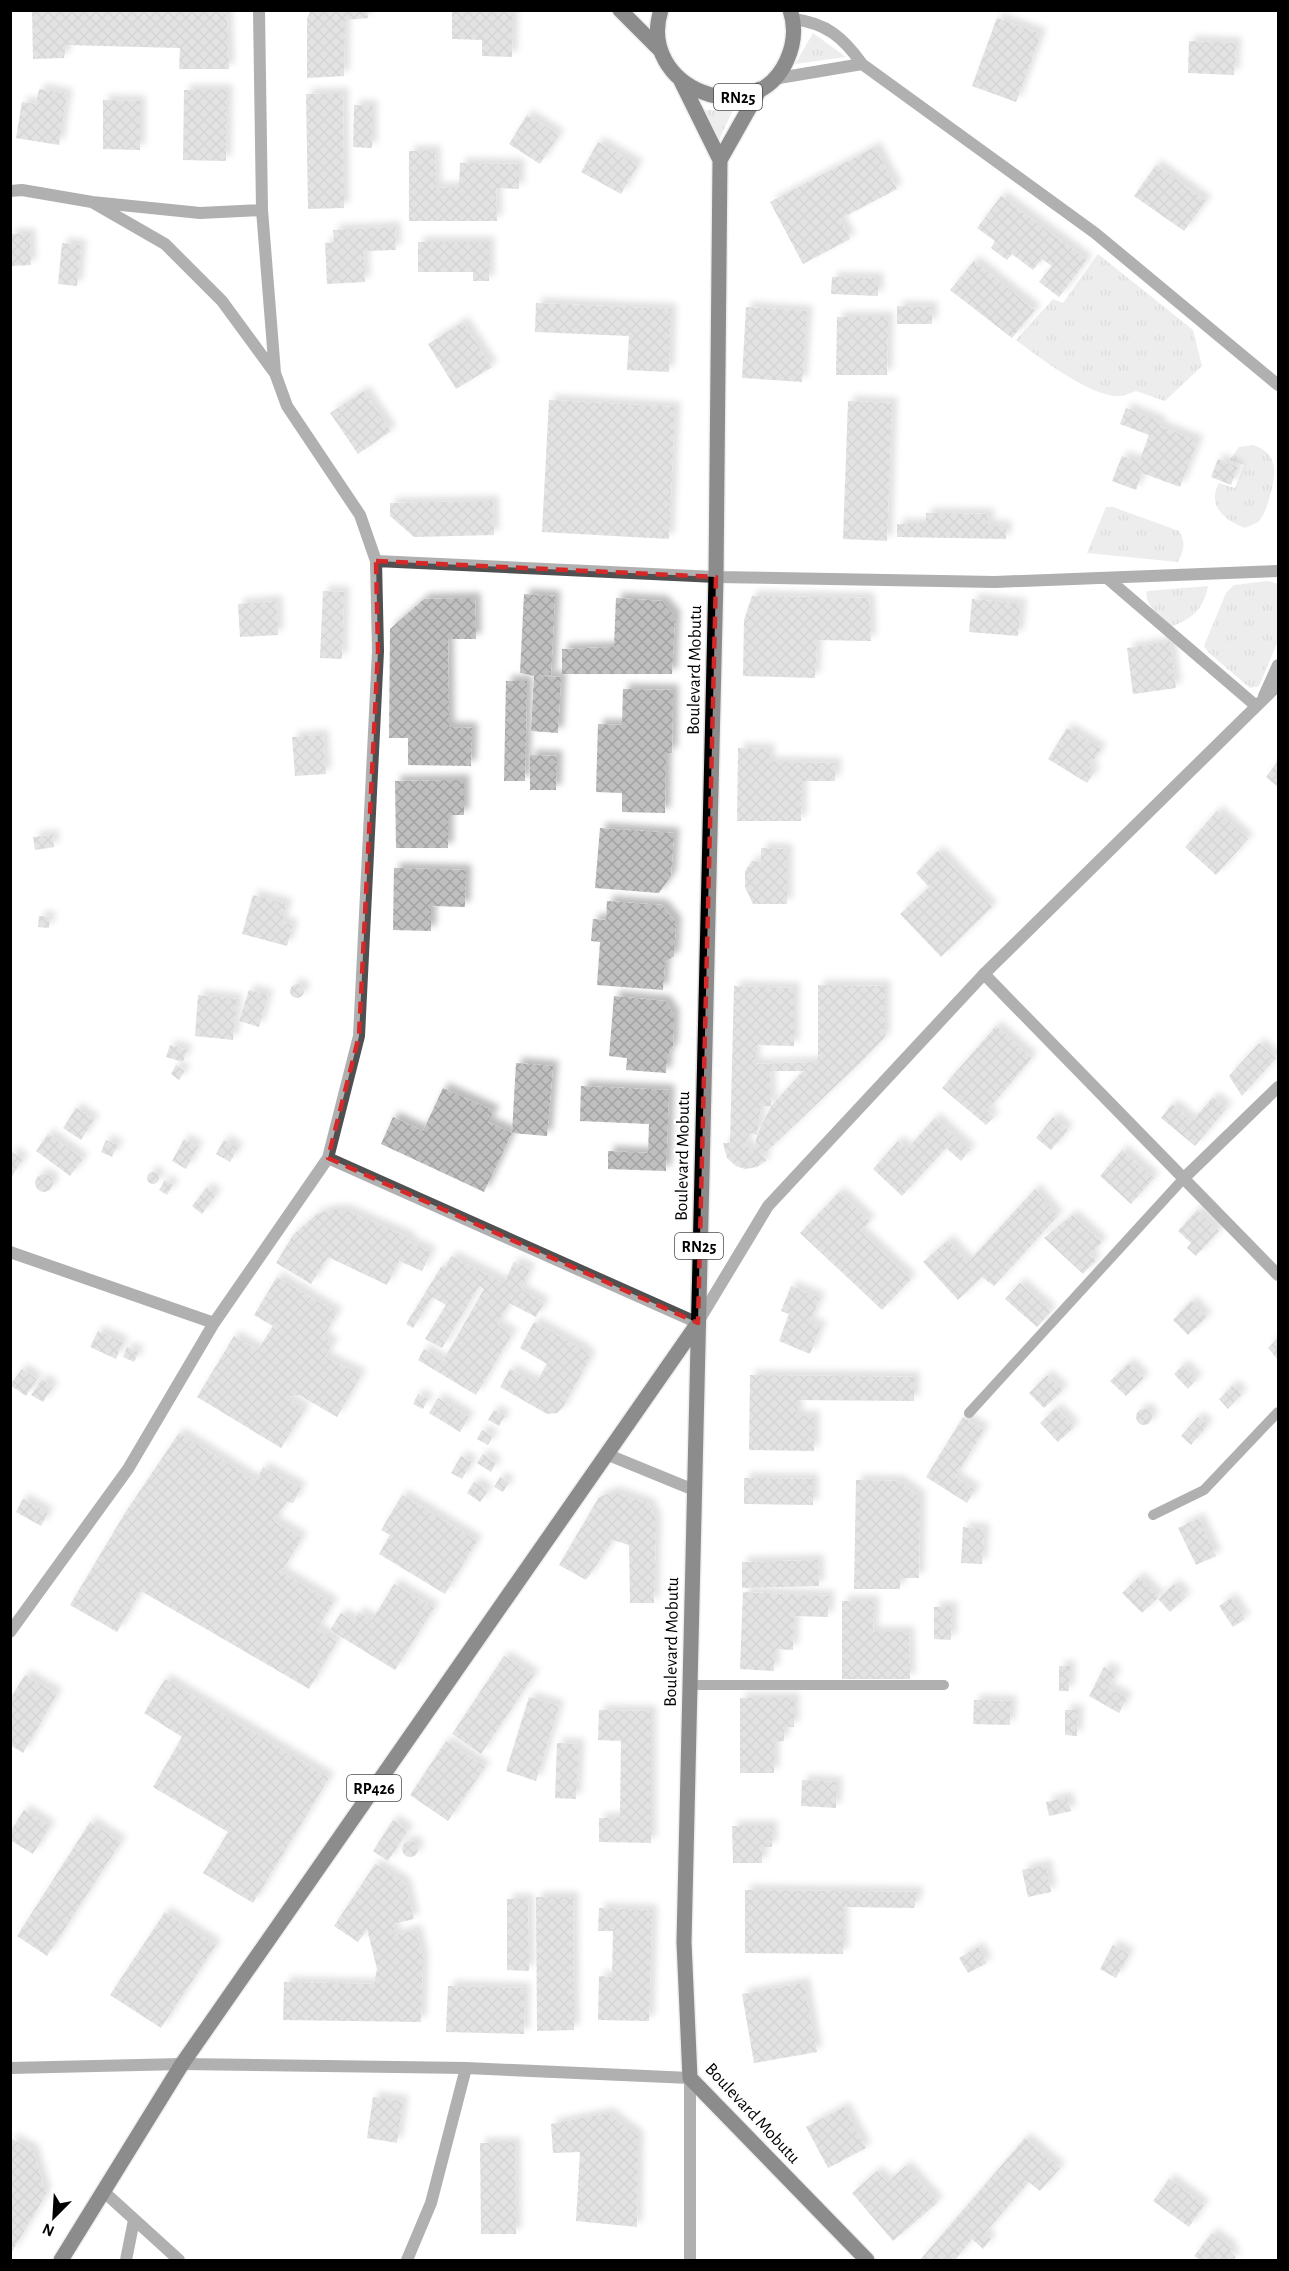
<svg xmlns="http://www.w3.org/2000/svg" width="1289" height="2271" font-family="'Alegreya Sans',sans-serif">
<style>
.grass{fill:url(#grass-tufts)}
.building{fill:url(#building-cross-hatch);fill-rule:evenodd;filter:url(#shadow)}
.lines{fill:none;stroke-linecap:round;stroke-linejoin:round}
.primary-casing{stroke:#dbdbdb;stroke-width:18}
.service{stroke:#505050;stroke-width:10}
.minor{stroke:#505050;stroke-width:12}
.tertiary{stroke:#505050;stroke-width:12}
.primary{stroke:#000;stroke-width:15}
.marked{fill:none;stroke:#d62828;stroke-width:4.5;stroke-dasharray:12 8;stroke-linejoin:round}
.labels{text-anchor:middle;stroke-width:4.5;stroke-linejoin:round;paint-order:stroke}
.shield{fill:#fff;stroke:#4c4c4c;stroke-width:1.5}
.shield-label{font-size:16px;font-weight:bold;fill:#000}
.street-label{font-size:18px;fill:#000;stroke:#fff}
</style>
<defs>
<pattern id="grass-tufts" width="24" height="20" patternUnits="userSpaceOnUse" patternTransform="scale(1.5)"><rect width="24" height="20" fill="#d7d7d7"/><path d="M3 7l-1-3M5 7V3M7 7l1-3M15 17l-1-3M17 17v-4M19 17l1-3" fill="none" stroke="#b7b7b7"/></pattern>
<pattern id="building-cross-hatch" width="8" height="8" patternUnits="userSpaceOnUse" patternTransform="scale(1.5)"><rect width="8" height="8" fill="#c0c0c0"/><path d="M0 0l8 8M0 8l8-8" fill="none" stroke="#a3a3a3"/></pattern>
<filter id="shadow"><feDropShadow dx="5.5" dy="-5.5" stdDeviation="3" flood-color="#0004"/></filter>
</defs>
<rect width="100%" height="100%" fill="#fff"/>
<path class="grass" d="M813,33L846,57L795,64Z
M704,110H733L718,142Z
M1098,254L1193,330L1202,366L1165,401L1136,391C1128,394 1122,397 1113,396C1082,390 1041,359 1016,340L1053,299L1063,303Z
M1253,445C1278,453 1277,473 1270,495C1268,504 1265,515 1258,522C1255,524 1249,526 1245,528C1226,521 1206,506 1219,483L1235,488L1244,465L1230,460L1239,447Z
M1106,507H1113L1179,531C1186,543 1184,550 1178,562L1087,553Z
M1268,581L1278,584V641L1259,686L1250,688L1208,652L1204,646L1226,593L1234,585Z
M1208,586C1204,608 1193,619 1172,626C1162,617 1143,605 1147,591Z"/>
<path class="building" d="M32,10H222L227,16L229,69H179L180,48L66,45L64,58L33,59Z
M311,10H367L368,18L345,20L344,76L307,78V19Z
M452,10H513L512,57L482,56V40L452,39Z
M997,18L1041,34L1016,102L972,86Z
M1189,41L1236,43L1234,75L1188,73Z
M39,89L67,94L59,145L16,138L22,102L36,104Z
M184,90H227L226,161L183,160Z
M343,93L344,208L308,209L306,94Z
M103,100L140,101V150L103,149Z
M354,105L372,106V148L353,147Z
M527,115L559,135L540,164L509,144Z
M598,142L638,165L621,194L581,172Z
M875,147L897,189L840,219L850,239L803,264L770,202Z
M409,151H435L436,188L459,187L460,163L519,164V189L496,188L497,221H409Z
M1156,165L1206,201L1184,231L1134,196Z
M1001,196L1087,260L1059,297L1039,282L1052,266L1042,259L1033,270L1012,254L1007,260L991,248L995,241L977,228Z
M395,227L396,250L364,251L365,282L327,284L325,243L334,242L333,230Z
M10,234H30L31,265L10,266Z
M418,242H489V281H473V272H418Z
M62,243L81,245L77,286L58,284Z
M974,261L1035,310L1012,338L950,290Z
M832,277L878,278V296L831,294Z
M536,303L671,309L669,372L627,370L629,336L535,332Z
M897,306L932,307V324H897Z
M746,307L807,311L802,382L742,378Z
M837,317H888L887,375H836Z
M463,322L492,367L456,389L428,344Z
M364,391L391,431L358,454L330,413Z
M549,400L675,407L669,539L542,532Z
M848,401L892,403L887,541L843,539Z
M1126,408L1161,422L1159,426L1198,441L1180,487L1142,473L1136,490L1112,481L1122,456L1139,462L1149,435L1120,424Z
M1218,459L1238,467L1231,485L1211,477Z
M493,501L494,535L414,537L390,516V503Z
M926,513L989,514L988,525L1006,526V539L897,537V524H926Z
M323,591L344,592L342,659L320,658Z
M524,594L555,596L551,675L538,676L561,677L558,733L531,731L534,676L520,673Z
M752,596L869,598L871,641L817,640L815,678L743,676L744,620Z
M475,598L476,639H448L449,727L472,728L471,766L408,765V738H389L390,629L424,599Z
M616,598L662,601L675,616L672,674H562V649L614,647Z
M972,599L1021,604L1018,636L969,632Z
M277,601L278,635L240,637L238,604Z
M1170,642L1176,688L1133,694L1127,648Z
M506,681H527L525,781H504Z
M623,689L673,690L672,753H666L665,813L622,812V793L596,792L598,724L622,725Z
M1067,728L1101,749L1089,768L1095,771L1087,783L1048,759Z
M323,735L326,774L295,776L292,737Z
M738,748L769,749V762L836,763L835,781H802L801,821H737Z
M530,755L557,756L556,790H530Z
M1278,761V787L1266,777Z
M464,780V815H448V848H396L395,781Z
M1217,811L1248,839L1216,875L1185,847Z
M600,828L674,833L671,876L659,893L595,888Z
M53,835L54,847L35,850L33,837Z
M761,848L787,849V904H753L745,887V871L752,861L761,862Z
M938,851L992,907L941,957L900,914L929,887L916,873Z
M394,868L466,870L465,907L431,906V931L393,930Z
M253,895L287,904L282,922L293,925L287,946L242,934Z
M607,901L662,905L676,922L674,956L665,962L663,990L597,985L600,942L591,941L593,919L606,920Z
M39,916L50,917L49,928L38,927Z
M290 991a7 7 0 1 1 14 0a7 7 0 1 1-14 0Z
M818,985L885,986V1037L861,1062L762,1156L767,1160L757,1167L745,1169L736,1166L727,1158L723,1143H730L734,986L794,988V1046L755,1045V1064L818,1062ZM770,1071H803L771,1106L757,1135L761,1106H771ZM750,1133L757,1135L754,1150L745,1145Z
M249,990L268,995L259,1027L239,1021Z
M198,995L237,999L233,1040L195,1036Z
M614,996L665,1001L674,1015L673,1046L667,1057L666,1073L626,1070L627,1058L609,1056Z
M996,1026L1032,1058L987,1111L994,1117L986,1125L942,1088Z
M1259,1043L1276,1058L1242,1096L1229,1076Z
M170,1045L187,1050L183,1062L166,1057Z
M516,1063L553,1066L547,1136L512,1133Z
M176,1065L185,1071L179,1080L171,1074Z
M581,1086L669,1090L666,1171L608,1169V1151L648,1153L649,1124L580,1121Z
M443,1088L494,1111L488,1122L512,1133L484,1192L381,1144L393,1117L423,1131Z
M1213,1097L1227,1108L1195,1146L1161,1118L1172,1104L1192,1121Z
M76,1108L94,1120L81,1140L63,1128Z
M1053,1117L1068,1130L1051,1150L1036,1138Z
M935,1118L970,1150L961,1161L946,1148L902,1196L873,1169L898,1141L907,1149Z
M48,1134L83,1159L70,1176L36,1151Z
M184,1139L198,1147L186,1169L172,1161Z
M106,1140L118,1145L112,1157L101,1152Z
M224,1140L238,1148L230,1162L216,1154Z
M1122,1150L1154,1178L1131,1204L1100,1176Z
M10,1151L23,1159L12,1176L10,1175Z
M147 1178a6 6 0 1 1 12 0a6 6 0 1 1-12 0Z
M35 1183a9 9 0 1 1 18 0a9 9 0 1 1-18 0Z
M165,1180L173,1185L167,1195L159,1190Z
M207,1187L216,1195L202,1214L192,1206Z
M1035,1189L1058,1216L994,1286L982,1277L958,1300L923,1262L948,1240L968,1262Z
M839,1192L870,1221L860,1231L911,1279L882,1310L800,1233Z
M331,1210H345L410,1238L409,1242L431,1252L422,1271L399,1261L387,1285L328,1257L311,1284L276,1263L293,1235L317,1214Z
M1197,1210L1219,1231L1196,1256L1187,1248L1191,1243L1178,1231Z
M1072,1215L1102,1242L1090,1255L1096,1260L1083,1274L1044,1238Z
M451,1256L504,1283L514,1262L530,1269L521,1290L544,1303L536,1317L509,1303L497,1325L512,1334L476,1395L418,1360L424,1349L443,1361L484,1289L479,1286L442,1348L425,1339L446,1305L432,1297L413,1328L406,1324L441,1267L446,1266Z
M277,1277L337,1313L323,1337L333,1343L325,1357L361,1375L337,1417L299,1395L285,1397L305,1409L281,1448L197,1397L234,1336L258,1350L273,1326L254,1315Z
M1020,1283L1051,1311L1037,1327L1005,1299Z
M791,1286L820,1298L809,1323L821,1326L810,1354L779,1341L789,1314L781,1311Z
M1191,1301L1207,1317L1188,1335L1173,1320Z
M534,1322L584,1350L590,1358L563,1407L557,1413L547,1414L500,1387L510,1369L536,1383L547,1364L520,1348Z
M98,1331L123,1342L116,1359L90,1347Z
M1278,1338V1360L1268,1348Z
M127,1347L139,1352L134,1362L123,1357Z
M1129,1363L1144,1378L1126,1396L1110,1381Z
M1183,1365L1197,1379L1188,1389L1174,1374Z
M22,1369L37,1379L26,1396L10,1385Z
M750,1375L914,1377V1401L797,1400V1416H814V1451L749,1450Z
M1047,1375L1063,1390L1044,1408L1029,1393Z
M42,1379L53,1387L43,1402L31,1395Z
M1233,1385L1242,1394L1228,1409L1219,1399Z
M418,1394L428,1399L423,1409L413,1404Z
M438,1398L469,1417L460,1432L429,1413Z
M1056,1408L1074,1427L1058,1442L1040,1423Z
M1136 1417a8 8 0 1 1 16 0a8 8 0 1 1-16 0Z
M494,1410L505,1416L499,1426L488,1420Z
M963,1417L984,1430L955,1477L975,1490L967,1503L926,1477Z
M1198,1417L1208,1425L1191,1445L1181,1436Z
M482,1430L493,1436L488,1445L477,1439Z
M179,1433L256,1481L263,1467L301,1488L293,1503L287,1501L274,1521L302,1538L281,1572L333,1603L317,1629L337,1641L309,1689L141,1591L117,1632L70,1605L125,1513Z
M483,1454L496,1463L491,1472L477,1463Z
M461,1456L472,1462L462,1479L451,1473Z
M500,1477L509,1482L503,1492L494,1487Z
M744,1478L813,1479V1505L744,1504Z
M856,1480L899,1481L920,1497L919,1578H900V1589H854Z
M474,1482L488,1491L480,1502L467,1493Z
M614,1492L649,1504L656,1520L654,1603H630L629,1545L613,1540L586,1580L559,1565L599,1497Z
M402,1495L477,1541L445,1594L379,1554L390,1535L381,1530Z
M23,1499L48,1513L41,1526L16,1512Z
M1199,1518L1216,1556L1196,1565L1178,1528Z
M963,1527L984,1529L982,1564L961,1563Z
M818,1560L819,1586L742,1588V1562Z
M1139,1577L1159,1597L1142,1613L1122,1593Z
M394,1584L434,1608L395,1670L330,1630L341,1613L353,1621L359,1612L372,1620Z
M1174,1584L1186,1597L1170,1612L1158,1599Z
M743,1592L829,1596L828,1617L794,1616L793,1650L775,1649L774,1671L740,1669Z
M1231,1598L1245,1619L1233,1627L1219,1606Z
M842,1601H874L873,1632H909L910,1679H842Z
M934,1607H952L951,1640L934,1639Z
M504,1656L534,1675L481,1754L452,1734Z
M1059,1666H1070L1069,1691H1059Z
M1104,1667L1116,1673L1108,1688L1127,1698L1119,1713L1089,1696Z
M25,1675L57,1694L23,1753L10,1745V1699Z
M165,1679L329,1778L253,1903L203,1873L228,1832L153,1787L182,1737L144,1713Z
M529,1697L559,1706L536,1781L506,1771Z
M740,1698H794V1727H784V1741L774,1742V1773H740Z
M974,1700L1011,1701L1010,1725L973,1724Z
M599,1710L651,1711V1843L599,1842V1818H620L621,1741L598,1740Z
M1065,1710H1078L1077,1736L1065,1735Z
M446,1741L485,1767L448,1821L410,1795Z
M557,1743L579,1744L576,1799L555,1798Z
M802,1780L837,1782L836,1808L801,1806Z
M1067,1797L1071,1811L1049,1816L1046,1802Z
M24,1810L50,1826L33,1854L10,1840V1832Z
M393,1820L408,1830L388,1861L373,1851Z
M90,1822L121,1842L47,1956L17,1936Z
M732,1826H772V1847H762V1863H733Z
M402 1849a8 8 0 1 1 16 0a8 8 0 1 1-16 0Z
M375,1864L405,1883L414,1919L393,1924L395,1935L416,1930L423,1958L421,2022L283,2020L284,1982L374,1984L377,1969L367,1929L358,1942L334,1926Z
M1046,1865L1051,1892L1028,1897L1022,1870Z
M745,1890L918,1892L914,1908L843,1907V1954L745,1953Z
M536,1897H573L574,2030L537,2031Z
M507,1899H528L529,1971L507,1970Z
M599,1908L652,1910L649,2021L598,2020L599,1976L612,1977L613,1931H598Z
M165,1912L216,1945L161,2028L110,1995Z
M1113,1945L1129,1954L1116,1978L1100,1969Z
M978,1947L987,1963L968,1973L959,1958Z
M804,1983L817,2052L754,2063L742,1994Z
M448,1986L525,1988L524,2034L446,2032Z
M373,2097L403,2101L397,2143L367,2138Z
M844,2107L866,2148L828,2168L806,2127Z
M608,2113L638,2136L637,2227L576,2221L580,2152L553,2153L551,2124Z
M10,2138L33,2150L46,2194L10,2255Z
M1025,2138L1060,2168L1040,2191L1029,2182L984,2234L991,2239L983,2249L972,2239L955,2260H920Z
M480,2143H515L516,2234H481Z
M906,2166L938,2202L893,2241L852,2193L877,2171L887,2182Z
M1169,2179L1204,2205L1189,2227L1153,2201Z
M1212,2233L1232,2248L1230,2251L1236,2257L1233,2260H1200L1194,2256Z"/>
<g class="lines">
<g class="primary-casing">
<path id="primary" d="M620,10L661,51
M661,10C636,88 754,134 787,60C794,44 796,27 790,10
M681,81L720,160L716,577L684,1942L690,2078L867,2260
M720,160L760,89
M61,2260L182,2064L698,1323"/>
</g>
<path class="service" d="M969,1413L1184,1178
M1153,1515L1204,1490L1278,1412
M690,1685H944"/>
<path class="minor" d="M259,10L262,210L275,373L287,406L360,515L376,561L378,651L359,1036L328,1158L698,1323
M793,19C826,23 843,37 862,64L1095,233L1278,385
M773,79L862,64
M10,191L22,190L92,202L200,213L262,210
M92,202L165,244L222,301L274,372
M376,561L716,577L995,582L1278,571
M1107,578L1255,705
M1264,696L1278,665
M984,974L1278,1275
M1184,1178L1278,1087
M10,1252L214,1323
M606,1454L694,1490
M10,1632L128,1469L214,1323L328,1158
M10,2068L182,2064
M103,2191L179,2260
M126,2260L134,2220
M407,2260L431,2203L466,2068"/>
<path class="tertiary" d="M698,1322L768,1206L984,974L1278,685
M182,2064L466,2068L690,2078V2260"/>
<use href="#primary" class="primary"/>
</g>
<path d="M0 0H1289V2271H0ZM376,561L716,577L698,1323L328,1158L359,1036L378,651Z" fill="#fff" fill-opacity=".55" fill-rule="evenodd"/>
<path class="marked" d="M376,561L716,577L698,1323L328,1158L359,1036L378,651Z"/>
<g class="labels">
<g class="shield">
<rect x="714" y="84" width="48" height="26" rx="4.5"/>
<rect x="675" y="1233" width="48" height="26" rx="4.5"/>
<rect x="347" y="1775" width="54" height="26" rx="4.5"/>
</g>
<g class="shield-label">
<text x="738" y="103">RN25</text>
<text x="699" y="1252">RN25</text>
<text x="374" y="1794">RP426</text>
</g>
<g class="street-label">
<text transform="translate(694 670) rotate(-89)" y="6">Boulevard Mobutu</text>
<text transform="translate(682 1156) rotate(-89)" y="6">Boulevard Mobutu</text>
<text transform="translate(671 1642) rotate(-89)" y="6">Boulevard Mobutu</text>
<text transform="translate(753 2113) rotate(47)" y="6">Boulevard Mobutu</text>
</g>
</g>
<rect width="1289" height="2271" fill="none" stroke="#000000" stroke-width="24"/>
<g transform="translate(54 2217) rotate(204)" stroke="#ffffff" stroke-width="4.5" paint-order="stroke">
<path d="M0-4.5L10 22L0 15L-10 22Z" fill="#000000"/>
<text y="-9" font-size="16" font-weight="bold" text-anchor="middle" fill="#000000">N</text>
</g>
</svg>
